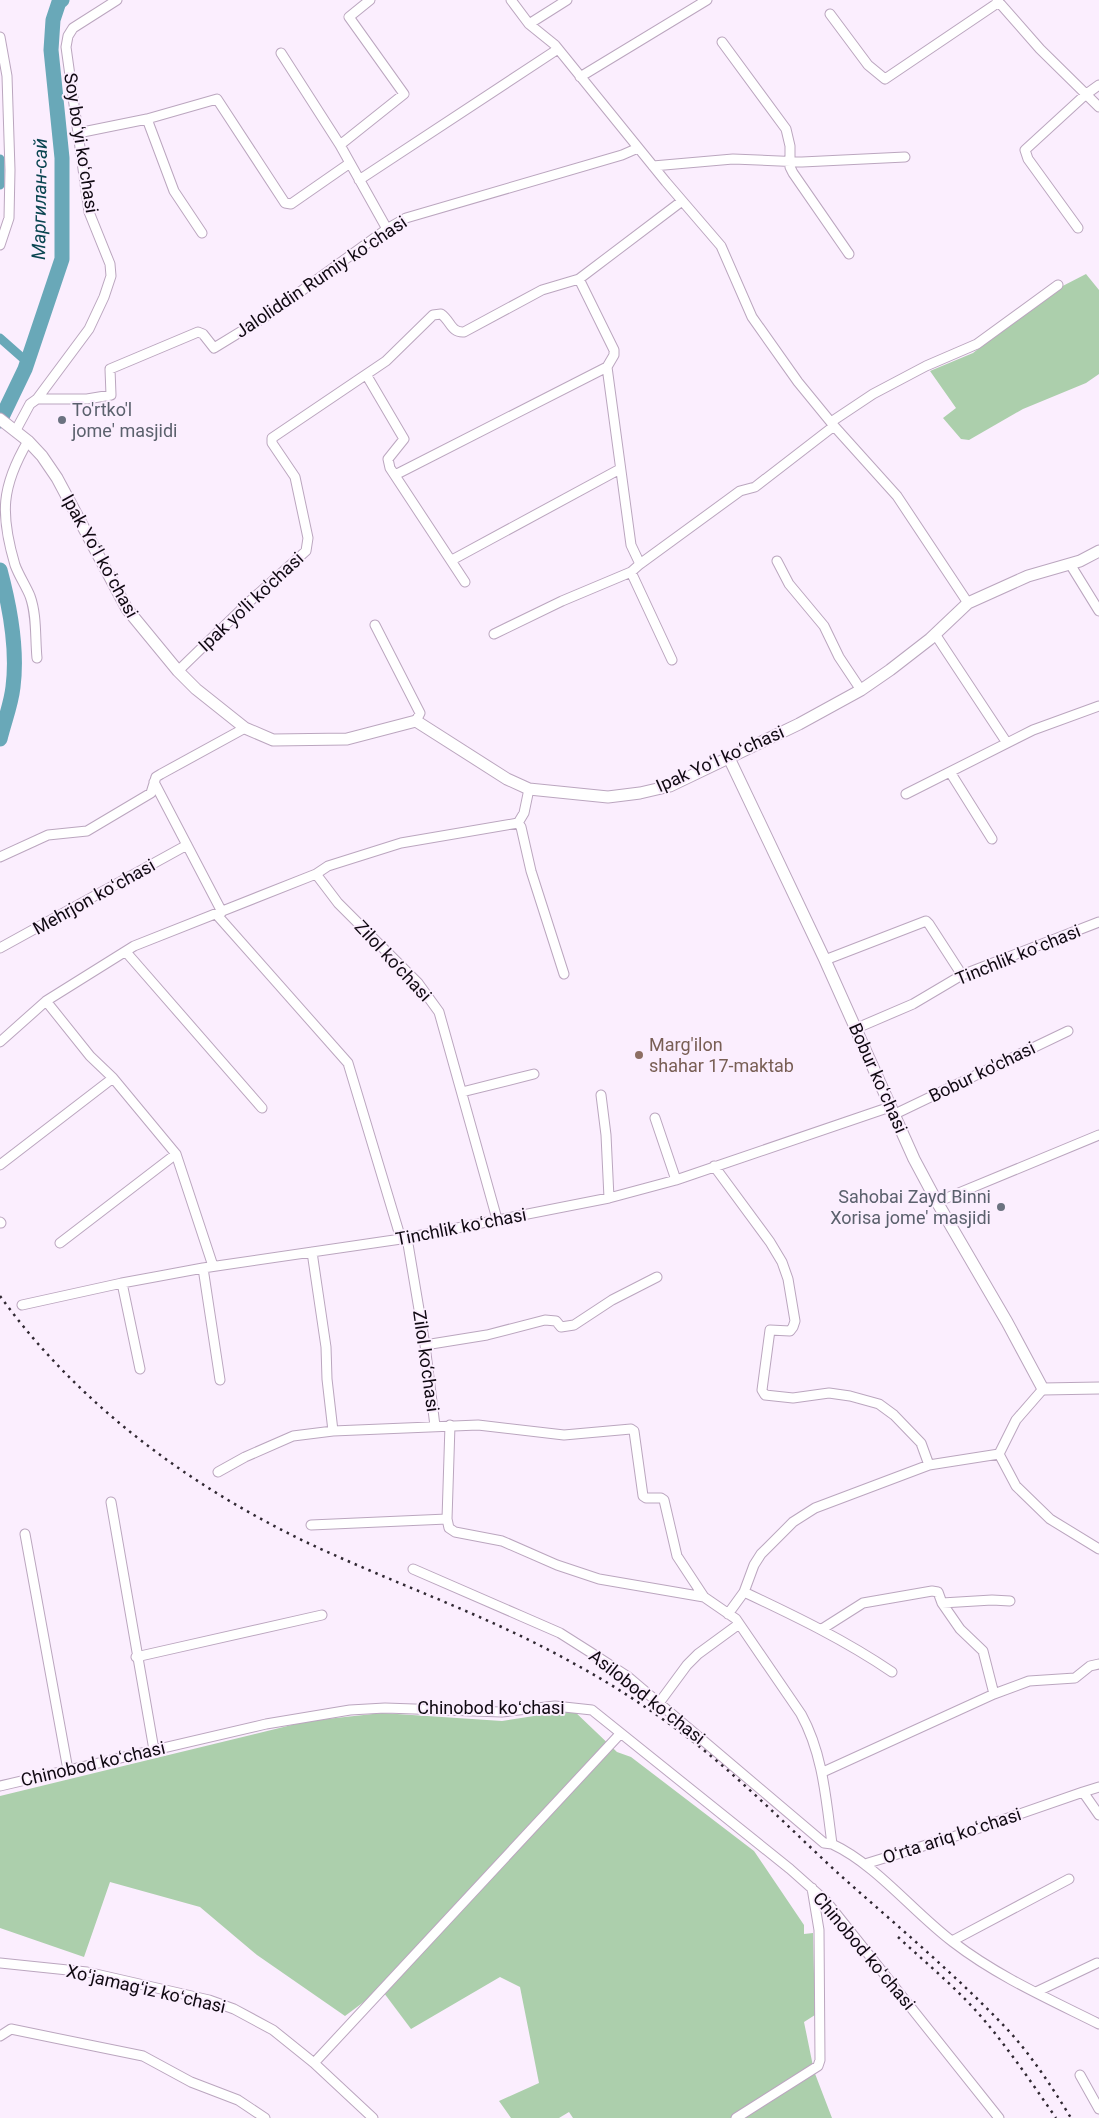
<svg xmlns="http://www.w3.org/2000/svg" width="1099" height="2118" font-family="Roboto,sans-serif">
<style>
.green{fill:#accfac}
.lines{fill:none;stroke-linecap:round;stroke-linejoin:round}
.canal{stroke:#69a8b8;stroke-width:9}
.river{stroke:#69a8b8;stroke-width:15}
.minor-casing{stroke:#bba6bf;stroke-width:11}
.tertiary-casing{stroke:#bba6bf;stroke-width:13}
.minor{stroke:#fff;stroke-width:9}
.tertiary{stroke:#fff;stroke-width:11}
.rail{stroke:#302832;stroke-width:2.5;stroke-dasharray:2.5 5;stroke-linecap:butt}
.worship-dot{fill:#6b7280;stroke:#fbeefe;stroke-width:2}
.education-dot{fill:#8d6e63;stroke:#fbeefe;stroke-width:2}
.labels{text-anchor:middle;stroke-width:4;stroke-linejoin:round;paint-order:stroke}
.street-label{font-size:18px;fill:#100912;stroke:#fbeefe}
.worship-label{font-size:18px;fill:#5b616d;stroke:#fbeefe;text-anchor:start}
.education-label{font-size:18px;fill:#785e54;stroke:#fbeefe;text-anchor:start}
.water-label{font-size:19px;font-style:italic;fill:#0a4551;stroke:#fbeefe}
</style>
<rect width="100%" height="100%" fill="#fbeefe"/>
<path class="green" d="M1086,274L1099,290V374L1086,383L1023,409L969,440L961,439L943,418L956,408L930,371L973,353L1051,292Z
M573,1710L617,1752L631,1757L754,1851L804,1925V1934L813,1933L815,2015L804,2022L814,2071L832,2118H573L569,2112L559,2118H511L499,2101L539,2083L520,1987L500,1977L411,2029L381,1989L345,2016L257,1955L200,1907L110,1882L84,1957L0,1928V1796L308,1721L382,1713L502,1721Z"/>
<g class="lines">
<path class="canal" d="M0,159V185
M0,338L26,361"/>
<path class="river" d="M0,421L25,369L62,259V158L51,50L53,20L59,2L62,0
M0,570C10,607 18,648 13,687C11,705 4,722 0,739"/>
<g class="minor-casing">
<path id="minor" d="M511,0L529,24L555,45L666,182L721,246L752,317L798,382L834,426L897,496L968,603
M997,0L1040,49L1099,107
M830,14L868,65L885,79L999,2
M529,24L567,0
M0,37L7,76L10,170L9,218L0,245
M722,42L786,129L790,146V167L793,173L849,254
M281,53L340,145L387,229
M580,77L707,0
M147,119L174,191L202,233
M78,133L147,119L217,99L285,203L291,204L350,163
M340,145L404,94L349,17L370,0
M653,166L733,159L802,162L905,157
M359,180L558,49
M1078,228L1028,159L1025,150L1085,95L1099,85
M579,279L614,350V355L607,367L631,545L640,564
M367,376L404,439L388,459L390,468L465,582
M37,399H87L111,395L110,369L198,332L203,334L214,348L268,315L387,229L406,218L622,155L638,148
M831,422L873,394L926,366L977,344L1058,285
M16,430L30,404L37,399L89,329L104,297L111,276L110,264L89,212L66,47L68,36L73,28L117,0
M28,441C1,487 0,514 15,565C19,576 26,586 30,596C37,615 35,638 37,658
M395,475L607,367
M452,560L620,469
M777,561L789,584L824,626L839,657L861,690
M1070,564L1099,611
M631,572L672,660
M375,625L420,713L416,721
M494,634L562,601L631,572L640,564L740,491L755,487L834,426
M935,634L1007,743
M178,671L249,602L306,551L308,538L295,477L272,443V438L386,361L433,315L441,314C451,321 451,333 464,332L542,290L579,279L682,201
M950,772L992,839
M154,782L222,912
M906,794L1033,730L1099,706
M518,823L521,827L531,871L564,974
M0,857L48,835L87,831L151,793L156,777L161,774L245,728
M316,874L328,866L401,843L518,823L524,813L529,789
M217,915L348,1063L401,1239
M0,948L187,845
M126,952L262,1108
M825,960L926,921L929,924L962,975
M46,1001L90,1056L113,1078L176,1154L213,1266
M857,1028L913,1004L962,975L1099,922
M0,1042L46,1001L134,946L316,874L338,903L418,983L439,1012L497,1219
M462,1092L534,1074
M601,1095L606,1135L609,1198
M895,1114L1068,1031
M655,1118L676,1180
M0,1165L113,1078
M714,1166L770,1242L782,1262L788,1279L795,1321L793,1327L790,1331L770,1330L762,1390L765,1395L793,1398L829,1393L850,1396L879,1404L894,1415L921,1443L929,1465
M937,1202L1099,1135
M0,1222L1,1223
M407,1238L425,1345L435,1426
M60,1243L176,1154
M312,1252L326,1347L327,1379L333,1431
M203,1268L220,1380
M122,1283L140,1369
M22,1305L122,1283L203,1268L401,1239L609,1198L676,1180L890,1107
M425,1345L487,1335L545,1320L556,1321L561,1327L574,1325L612,1300L657,1277
M450,1425L447,1519L449,1528L455,1532L502,1541L557,1565L599,1579L704,1597
M999,1454L1016,1486L1050,1519L1099,1549
M218,1472L245,1457L293,1436L333,1431L478,1425L564,1435L631,1429L634,1431L643,1496L646,1498H661L664,1500L677,1556L704,1597L736,1619L801,1714C823,1754 826,1799 832,1844C877,1865 913,1912 953,1942C997,1976 1049,1999 1099,2024
M111,1502L154,1750
M311,1525L447,1519
M25,1534L68,1770
M413,1569L521,1616L560,1633L590,1652L627,1676L824,1843L832,1844
M744,1592C795,1616 845,1640 892,1672
M942,1603L992,1600L1010,1601
M728,1614L744,1592L754,1565L761,1554L793,1522L815,1508L929,1465L999,1454L1016,1420L1043,1389
M822,1629L863,1603L932,1591L938,1592L942,1603L960,1629L983,1651L994,1694
M136,1657L322,1615
M659,1703L687,1665L698,1654L739,1624
M823,1772L994,1694L1029,1681L1075,1678L1090,1666L1099,1664
M0,1786L266,1724L350,1710L385,1708L502,1712L555,1706L592,1710L790,1869L826,1901L999,2118
M1083,1792L1099,1787
M865,1864L962,1834L1083,1792L1099,1815
M952,1941L1069,1879
M0,1963L87,1972L209,2000L234,2009L273,2030L314,2063L373,2118
M1036,1992L1097,1963
M0,2036L11,2029L143,2056L191,2082L238,2100L265,2118
M314,2063L620,1734
M1080,2075L1099,2109
M736,2118L818,2066L820,2060L819,1930L812,1888"/>
</g>
<g class="tertiary-casing">
<path id="tertiary" d="M0,419L28,441L42,456L57,478L127,609L178,671L196,689L245,728L273,740L347,739L416,721L507,779L529,789L608,797L640,793L670,786L799,724L861,690L890,670L930,639L968,603L1028,576L1080,561L1099,551
M729,758L825,960L914,1159L937,1202L1007,1322L1043,1389L1099,1388"/>
</g>
<use href="#minor" class="minor"/>
<use href="#tertiary" class="tertiary"/>
<path class="rail" d="M0,1296C78,1404 189,1486 308,1543C395,1584 487,1615 571,1662C612,1684 650,1709 687,1737C741,1778 790,1829 840,1875C896,1925 955,1974 1007,2029C1032,2056 1052,2087 1071,2118
M898,1937C925,1962 954,1986 978,2013C1007,2046 1031,2082 1056,2118"/>
</g>
<g class="worship-dot">
<circle cx="62" cy="420" r="5"/>
<circle cx="1001" cy="1207" r="5"/>
</g>
<circle class="education-dot" cx="639" cy="1055" r="5"/>
<g class="labels">
<g class="street-label">
<text transform="translate(81 143) rotate(81)" y="6">Soy boʻyi koʻchasi</text>
<text transform="translate(321 277) rotate(-34)" y="6">Jaloliddin Rumiy koʻchasi</text>
<text transform="translate(100 556) rotate(61)" y="6">Ipak Yoʻl koʻchasi</text>
<text transform="translate(251 602) rotate(-43)" y="6">Ipak yo'li ko'chasi</text>
<text transform="translate(720 759) rotate(-24)" y="6">Ipak Yoʻl koʻchasi</text>
<text transform="translate(94 897) rotate(-29)" y="6">Mehrjon koʻchasi</text>
<text transform="translate(1018 955) rotate(-22)" y="6">Tinchlik koʻchasi</text>
<text transform="translate(393 961) rotate(47)" y="6">Zilol ko‘chasi</text>
<text transform="translate(982 1072) rotate(-26)" y="6">Bobur ko'chasi</text>
<text transform="translate(878 1078) rotate(66)" y="6">Bobur koʻchasi</text>
<text transform="translate(461 1227) rotate(-11)" y="6">Tinchlik koʻchasi</text>
<text transform="translate(426 1361) rotate(82)" y="6">Zilol ko‘chasi</text>
<text transform="translate(647 1697) rotate(38)" y="6">Asilobod koʻchasi</text>
<text x="491" y="1714">Chinobod koʻchasi</text>
<text transform="translate(93 1764) rotate(-13)" y="6">Chinobod koʻchasi</text>
<text transform="translate(952 1836) rotate(-18)" y="6">Oʻrta ariq koʻchasi</text>
<text transform="translate(864 1951) rotate(50)" y="6">Chinobod koʻchasi</text>
<text transform="translate(146 1989) rotate(13)" y="6">Xoʻjamagʻiz koʻchasi</text>
</g>
<g class="worship-label">
<text x="72" y="416">To'rtko'l<tspan x="72" dy="21">jome' masjidi</tspan></text>
<text x="991" y="1203" text-anchor="end">Sahobai Zayd Binni<tspan x="991" dy="21">Xorisa jome' masjidi</tspan></text>
</g>
<g class="education-label">
<text x="649" y="1051">Marg'ilon<tspan x="649" dy="21">shahar 17-maktab</tspan></text>
</g>
<g class="water-label">
<text transform="translate(39 199) rotate(-89)" y="7">Маргилан-сай</text>
</g>
</g>
</svg>
